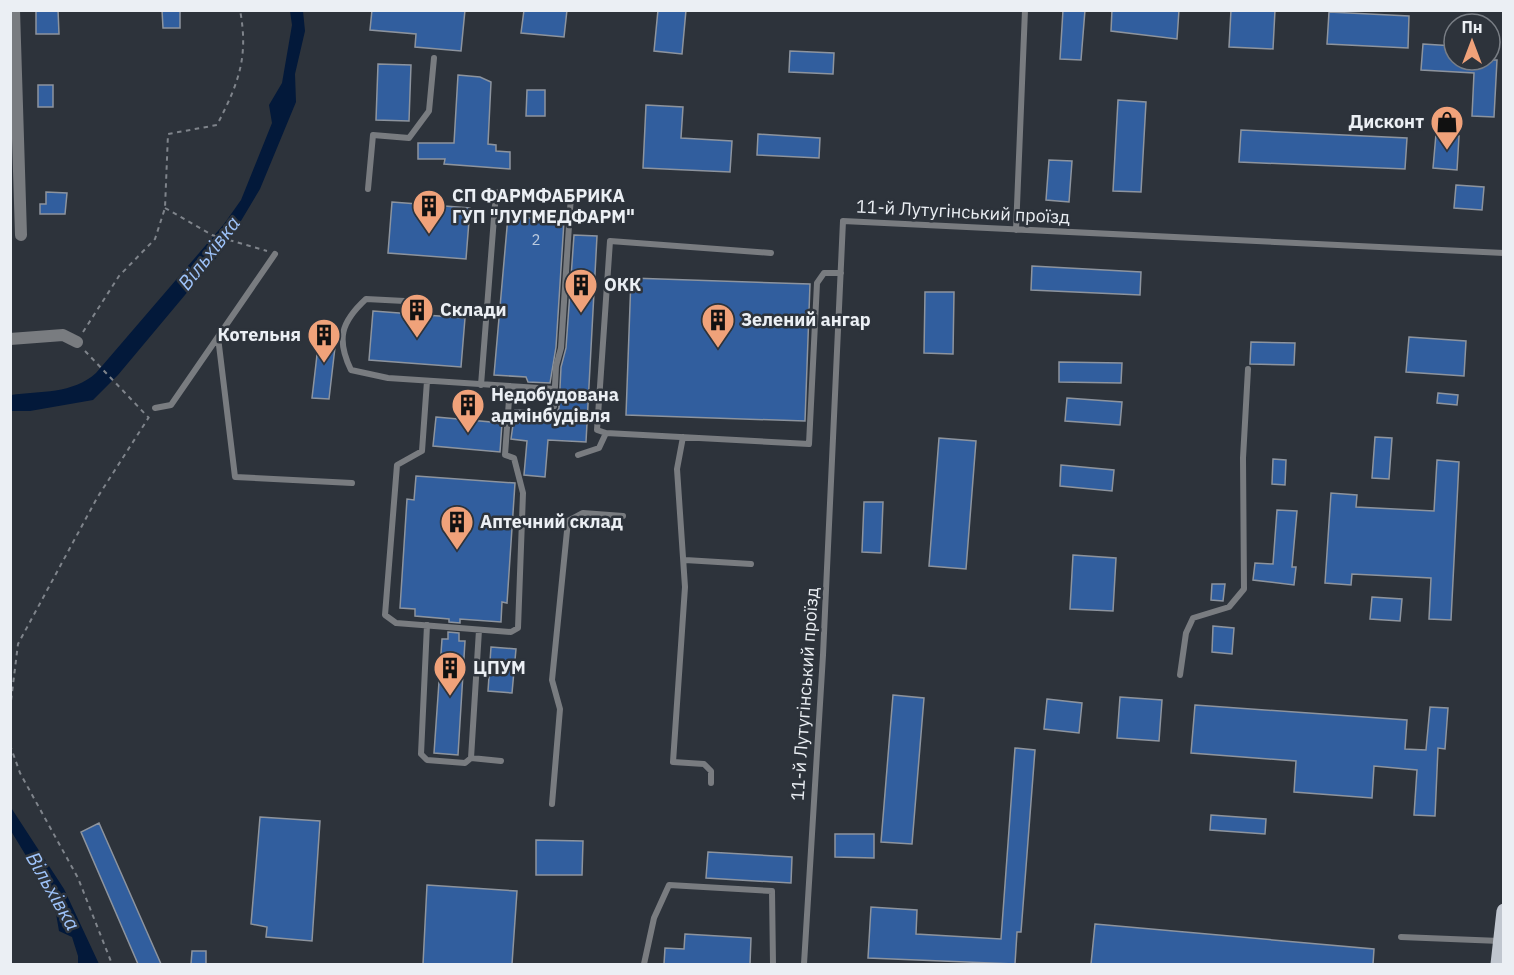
<svg xmlns="http://www.w3.org/2000/svg" width="1514" height="975" font-family="'IBM Plex Sans',sans-serif">
<style>
.water{fill:#03193a}
.building{fill:#315e9e;stroke:#8d949e;stroke-width:1.5}
.lines{fill:none;stroke-linecap:round;stroke-linejoin:round}
.path{stroke:#7f848b;stroke-width:2;stroke-dasharray:4.5 4.5;stroke-linecap:butt}
.service{stroke:#797c80;stroke-width:6}
.minor{stroke:#797c80;stroke-width:12}
.primary{stroke:#c0c6cf;stroke-width:15}
.labels{text-anchor:middle;stroke-width:5;stroke-linejoin:round;paint-order:stroke}
.number-label{font-size:15px;fill:#bccbde}
.poi-label{font-size:18px;font-weight:bold;fill:#ebeff4;stroke:#2d333b;text-anchor:start}
.street-label{font-size:18px;fill:#ebeff4;stroke:#2d333b}
.water-label{font-size:20px;font-style:italic;fill:#9ec3fa;stroke:#2d333b}
</style>
<rect width="100%" height="100%" fill="#2d333b"/>
<path class="water" d="M290,11H303L305,31L295,74L296,102L260,189L226,246L118,375L93,400L30,411H11V395C40,391 73,394 96,373L224,224L241,200L272,123L269,105L282,83L292,25Z
M10,806L64,889L99,964H78V956L72,937L59,931L54,902L11,831Z"/>
<path class="building" d="M36,10H58L59,34H36Z
M162,10H180V28H163Z
M372,10H465L461,51L415,47L416,34L370,30Z
M524,10H567L564,37L521,33Z
M658,10H686L682,54L654,51Z
M1063,10H1085L1081,60L1060,59Z
M1112,10H1179L1177,39L1111,31Z
M1231,10H1275L1273,49L1229,47Z
M1329,12L1409,16L1408,48L1327,44Z
M1423,44L1454,46V60H1497L1494,117L1472,116L1474,73L1421,70Z
M790,51L834,53L833,74L789,72Z
M378,64L411,65L409,121L376,120Z
M458,75L480,77L491,82L488,144L496,145V151L510,152V169L444,164L445,159H418V143H454Z
M38,85H53V107H38Z
M527,90H545V116H526Z
M1118,100L1146,102L1141,192L1113,191Z
M646,105L683,107L681,138L732,141L730,172L643,168Z
M1241,130L1407,138L1405,169L1239,162Z
M758,134L820,138L819,158L757,155Z
M1436,134L1459,136L1457,170L1433,168Z
M1049,160L1072,161L1069,202L1046,200Z
M1456,185L1484,187L1482,210L1454,208Z
M46,192L67,193L65,214H40V204H46Z
M392,202L470,208L466,259L388,253Z
M508,216L564,221L556,347L550,383L528,382L526,377L494,375Z
M574,235L597,236L586,442L548,440L545,477L524,475L527,441L511,439L515,410L557,412L559,408L561,367L566,348Z
M1032,266L1141,272L1140,295L1031,290Z
M631,278L810,284L805,421L626,415Z
M925,292H954L953,354L924,353Z
M373,311L465,318L461,367L369,360Z
M320,329L337,330L329,399L312,398Z
M1409,337L1466,341L1464,376L1406,372Z
M1251,342L1295,343L1294,365L1250,364Z
M1059,362L1122,363L1121,383L1059,382Z
M1438,393L1458,395L1457,405L1437,403Z
M1067,398L1122,402L1120,425L1065,421Z
M436,417L502,423L500,452L433,446Z
M1375,437L1392,438L1389,479L1372,478Z
M939,438L976,441L966,569L929,566Z
M1273,459L1286,460L1285,485L1272,484Z
M1437,460L1459,462L1451,620L1429,619L1431,578L1352,574L1351,585L1325,583L1331,493L1357,495L1356,507L1434,511Z
M1061,465L1114,470L1112,491L1060,486Z
M416,476L515,483L507,603L502,602L501,622L460,619V623L449,622V619L415,616V609L400,608L407,499L414,500Z
M864,502H883L881,553L862,552Z
M1277,510L1297,511L1292,567H1296L1294,585L1253,580L1255,563L1273,564Z
M1073,555L1116,558L1113,611L1070,609Z
M1212,584H1225L1223,601L1211,600Z
M1372,597L1402,599L1400,621L1370,619Z
M1213,626L1234,628L1232,654L1212,652Z
M448,632L459,633V641H465L458,755L434,753L442,639H448Z
M491,647L516,649L512,693L488,691Z
M893,695L924,698L912,844L881,842Z
M1120,697L1162,700L1159,741L1117,738Z
M1047,699L1082,703L1079,733L1044,729Z
M1195,705L1407,720L1405,749L1426,750L1430,707L1448,708L1445,749L1438,748L1435,816L1414,815L1417,770L1374,766L1372,798L1294,792L1296,761L1191,753Z
M1015,748L1035,750L1021,932H1017L1015,964L868,958L871,907L917,910L916,934L1001,939Z
M1211,815L1266,819L1265,834L1210,830Z
M260,817L320,821L312,941L266,937L267,927L251,924Z
M99,823L161,964H138L81,832Z
M835,834H874V858L835,857Z
M536,840L583,841L582,875H536Z
M708,852L792,857L791,883L706,878Z
M427,885L517,891L512,964H423Z
M1095,924L1374,949L1373,964H1091Z
M685,934L751,938L750,964H664L665,948L684,949Z
M192,951H206V964H191Z"/>
<g class="lines">
<path class="path" d="M165,208L212,235L267,251
M83,332L119,276L155,239L165,208L168,134L217,125C238,84 249,58 240,10
M85,351L149,418
M10,709L18,644L97,498L149,417
M10,745L20,773L78,878L112,964"/>
<path class="service" d="M368,189L373,135L409,138L429,111L434,58
M1016,230L1025,10
M771,253L610,241L597,430L606,433L809,444L817,283L824,273H841
M424,302L366,299C341,322 336,339 351,370L388,378L555,389
M218,337L235,477L352,483
M427,381L422,451L397,465L385,615L396,623L511,632L518,628L523,493L514,458L505,455L510,386
M481,385L496,192
M554,406L556,366L561,348L571,195
M155,408L171,405L275,254
M683,437L677,469L685,587L673,762L704,764L711,771V783
M578,455L599,448L606,433
M685,560L751,564
M427,625L421,754L427,760L465,763L471,758L479,630
M1180,675L1186,633L1193,618L1229,607L1244,589L1243,458L1248,369
M471,758L501,761
M552,804L560,709L552,680L568,521L583,513L623,516
M1401,937L1500,941
M644,964L654,918L669,885L772,891L773,964
M804,964L823,655L843,221L1504,253"/>
<path class="minor" d="M14,10L21,235
M10,339L63,335L77,342"/>
<path class="primary" d="M1498,964L1504,911"/>
</g>
<defs>
<g id="shop-pin" transform="scale(1.725)"><path d="M0 17L-7.5 6A9.5 9.5 0 1 1 7.5 6Z" fill="#f0a27a" stroke="#2d333b"/><path d="M-5-2.5h2.3a2.7 3.5 0 0 1 5.4 0H5L5.5 6h-11ZM-1.5-2.5h3a1.5 2.3 0 0 0-3 0Z" fill="#111"/></g>
<g id="building-pin" transform="scale(1.725)"><path d="M0 17L-7.5 6A9.5 9.5 0 1 1 7.5 6Z" fill="#f0a27a" stroke="#2d333b"/><path d="M-4-6H4V6H1V3H-1V6H-4ZM-2.5-4.3h1.7v1.8h-1.7ZM.8-4.3h1.7v1.8H.8ZM-2.5-1h1.7V.8h-1.7ZM.8-1h1.7V.8H.8Z" fill="#111"/></g>
</defs>
<g fill-rule="evenodd">
<use href="#shop-pin" x="1447" y="122"/>
<use href="#building-pin" x="429" y="206"/>
<use href="#building-pin" x="581" y="285"/>
<use href="#building-pin" x="417" y="310"/>
<use href="#building-pin" x="718" y="320"/>
<use href="#building-pin" x="324" y="335"/>
<use href="#building-pin" x="468" y="405"/>
<use href="#building-pin" x="457" y="522"/>
<use href="#building-pin" x="450" y="668"/>
</g>
<g class="labels">
<g class="number-label">
<text x="536" y="245">2</text>
</g>
<g class="poi-label">
<text x="1424" y="128" text-anchor="end">Дисконт</text>
<text x="452" y="202">СП ФАРМФАБРИКА<tspan x="452" dy="21">ГУП "ЛУГМЕДФАРМ"</tspan></text>
<text x="604" y="291">ОКК</text>
<text x="440" y="316">Склади</text>
<text x="741" y="326">Зелений ангар</text>
<text x="301" y="341" text-anchor="end">Котельня</text>
<text x="491" y="401">Недобудована<tspan x="491" dy="21">адмінбудівля</tspan></text>
<text x="480" y="528">Аптечний склад</text>
<text x="473" y="674">ЦПУМ</text>
</g>
<g class="street-label">
<text transform="translate(963 212) rotate(3)" y="6">11-й Лутугінський проїзд</text>
<text transform="translate(805 694) rotate(-86)" y="6">11-й Лутугінський проїзд</text>
</g>
<g class="water-label">
<text transform="translate(209 253) rotate(-52)" y="7">Вільхівка</text>
<text transform="translate(53 891) rotate(60)" y="7">Вільхівка</text>
</g>
</g>
<rect width="1514" height="975" fill="none" stroke="#ebeff4" stroke-width="24"/>
<g transform="translate(1472 42)"><circle r="28" fill="#2d333b" stroke="#797e85" stroke-width="1.5"/>
<path d="M0-4.5L10 22L0 15L-10 22Z" fill="#f0a27a"/>
<text y="-9" font-size="16" font-weight="bold" text-anchor="middle" fill="#ebeff4">Пн</text>
</g>
</svg>
